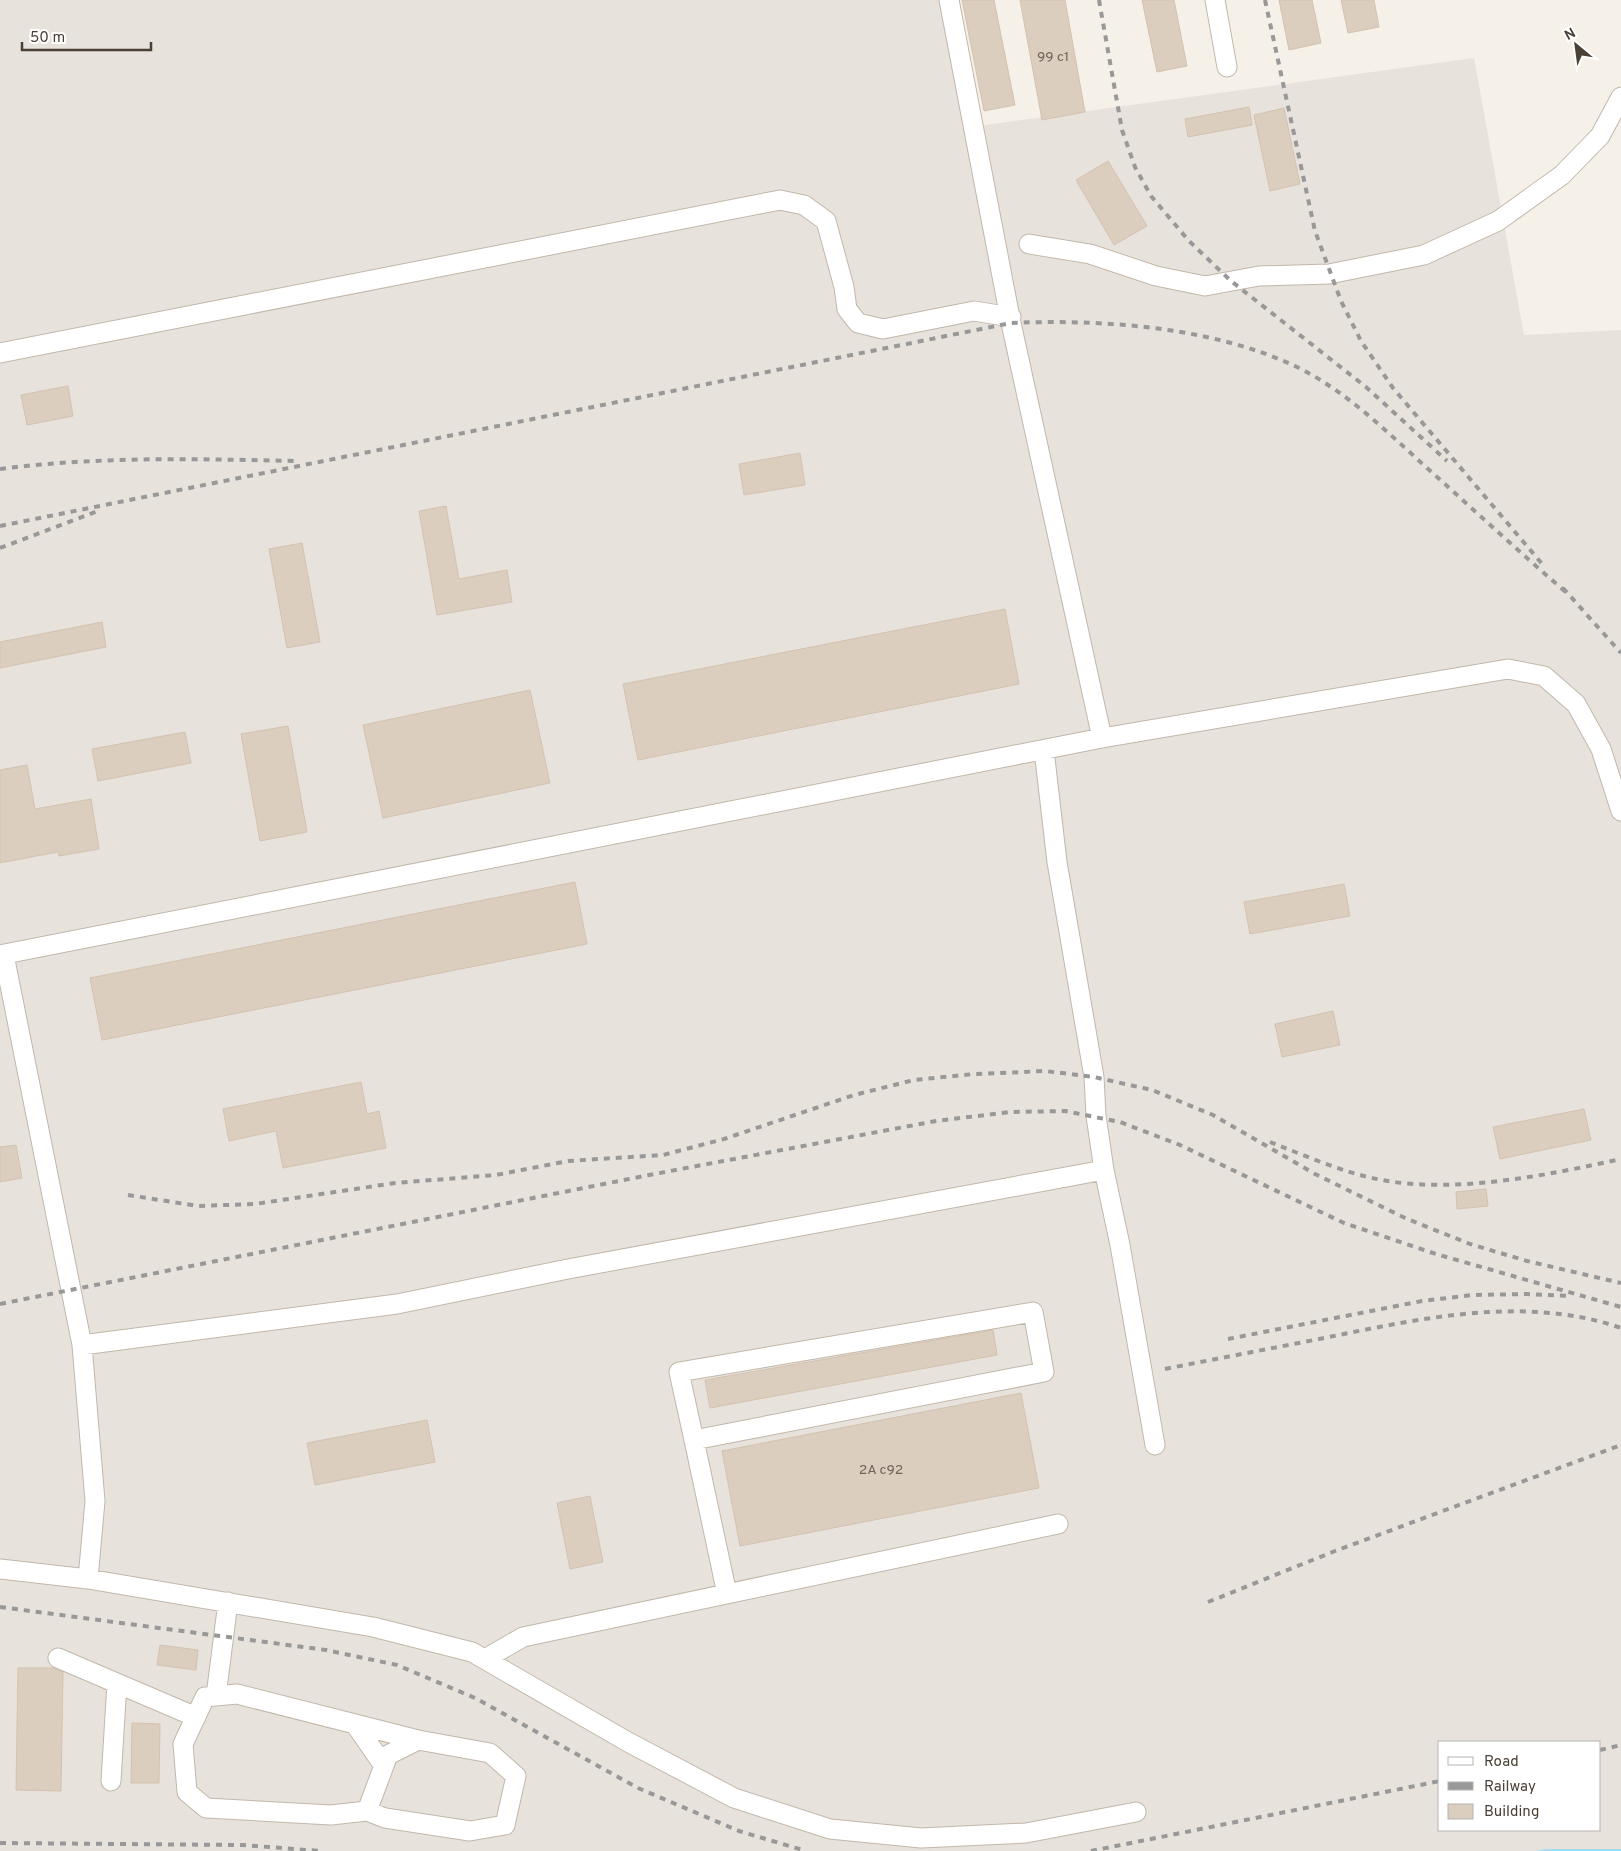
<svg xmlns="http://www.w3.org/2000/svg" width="1621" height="1851" font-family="Overpass,sans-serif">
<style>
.industrial{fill:#e8e2dd;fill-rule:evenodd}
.water{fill:#a0dbf6}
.building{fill:#dbcebf;stroke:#d3c2af}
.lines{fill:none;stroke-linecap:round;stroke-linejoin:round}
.minor-casing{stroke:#c2b7aa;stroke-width:21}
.minor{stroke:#fff;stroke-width:19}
.rail{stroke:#989898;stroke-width:4;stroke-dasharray:6 6;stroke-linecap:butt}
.labels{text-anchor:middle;stroke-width:4;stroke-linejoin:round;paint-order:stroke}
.number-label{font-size:14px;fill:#6e6458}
</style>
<rect width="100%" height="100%" fill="#f5f0e8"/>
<path class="industrial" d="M0,0H955L977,126L1474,58L1524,335L1621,330V1851H0ZM1440,1742H1600V1830H1440Z"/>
<path class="water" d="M1546,1849H1621V1851H1535Z"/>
<path class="building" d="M962,0H994L1015,105L984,111Z
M1020,0H1065L1085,112L1042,120Z
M1142,0H1174L1187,66L1157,72Z
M1279,0H1312L1321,43L1289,50Z
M1341,0H1374L1379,27L1348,33Z
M1249,107L1252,125L1188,137L1185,119Z
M1284,108L1300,184L1270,191L1254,115Z
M1108,161L1147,226L1114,245L1076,180Z
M68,386L73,416L27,425L21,395Z
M800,453L805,485L744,495L739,464Z
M446,506L459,579L507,570L512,602L437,615L419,511Z
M302,543L320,642L287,648L269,549Z
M1005,609L1019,684L638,760L623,684Z
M102,622L106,647L0,668V642Z
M530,690L550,783L383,818L363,725Z
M288,726L307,832L260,841L241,734Z
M185,732L191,763L98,781L92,749Z
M27,765L35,809L91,799L99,849L59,856L58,852L0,863V770Z
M575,882L587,944L102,1040L90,978Z
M1344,884L1350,916L1250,934L1244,902Z
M1333,1011L1340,1045L1282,1057L1275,1024Z
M361,1082L367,1114L379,1111L386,1148L283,1168L276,1131L229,1141L223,1109Z
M1584,1109L1591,1140L1500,1159L1493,1127Z
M16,1145L22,1178L0,1182V1147Z
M1486,1189L1488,1206L1457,1209L1456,1192Z
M993,1330L997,1355L710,1408L705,1380Z
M1021,1393L1039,1488L740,1546L722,1451Z
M427,1420L435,1462L315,1485L307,1443Z
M590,1496L603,1562L570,1569L557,1503Z
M160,1645L198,1650L196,1670L157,1665Z
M18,1668H53L63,1672L61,1791L16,1790Z
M132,1723L160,1724L159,1783H131Z"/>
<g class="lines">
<g class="minor-casing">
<path id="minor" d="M949,0L1011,323L1102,738
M1215,0L1227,67
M1029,244L1090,254L1156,276L1205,286L1259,276L1329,274L1424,255L1498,221L1562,175L1600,136L1621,97
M0,353L780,200L804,205L826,221L844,287L847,309L858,323L883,329L974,311L1011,317
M1044,750L1057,862L1094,1077L1096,1116L1104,1170L1120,1245L1155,1445
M0,955L1102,738L1508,669L1544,676L1576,704L1601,749L1621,811
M4,955L82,1345L95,1501L88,1579
M82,1345L397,1304L568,1269L1104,1170
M694,1440L679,1372L1033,1312L1044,1372L694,1440L727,1594
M0,1569L88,1579L373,1627L472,1652L628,1742L734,1798L830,1829L921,1838L1026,1833L1136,1812
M58,1658L196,1717
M485,1659L523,1637L1058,1524
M216,1696L228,1602
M355,1724L384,1766
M418,1740L490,1753L516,1776L505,1825L470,1831L385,1818L367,1811L388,1755Z
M111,1781L117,1683
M367,1811L331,1815L206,1808L187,1792L183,1744L205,1697L237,1694L418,1740"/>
</g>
<use href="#minor" class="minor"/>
<path class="rail" d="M1099,0L1122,130L1135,167L1151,196L1189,241L1231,281L1366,387L1447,461
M1265,0L1315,231L1341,301L1361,341L1393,388L1543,565
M0,469C100,456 199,459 299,461
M0,526L1011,323C1104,319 1213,327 1297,367C1346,391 1386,431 1426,467C1473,509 1519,552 1567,593
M0,548L98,511
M1563,588L1621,653
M1270,1142C1306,1156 1344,1173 1382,1180C1456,1194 1548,1175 1621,1159
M128,1195L198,1206L255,1204L395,1183L496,1175L568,1161L663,1155L724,1139L854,1095L914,1080L974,1074L1045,1071L1094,1077L1152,1090L1213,1115L1315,1174L1405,1218L1470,1244L1527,1261L1621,1283
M0,1304L649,1175L936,1121L1010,1112L1065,1111L1120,1122L1180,1145L1344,1223L1436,1254L1621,1307
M1228,1339L1422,1301L1473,1295L1526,1294L1569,1296
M1165,1369C1220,1358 1274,1348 1329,1337C1423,1318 1527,1295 1621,1328
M1208,1602L1335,1551L1621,1445
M0,1607L326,1650L397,1665L475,1698L638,1788L739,1831L806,1851
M1600,1750L1621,1745
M0,1843L243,1845L320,1851
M1091,1851L1440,1781"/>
</g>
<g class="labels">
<g class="number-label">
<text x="1053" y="61">99 с1</text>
<text x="881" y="1474">2А с92</text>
</g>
</g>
<rect x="1438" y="1741" width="162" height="90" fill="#ffffff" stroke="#b7b3af"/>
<rect x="1448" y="1757" width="25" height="8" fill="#ffffff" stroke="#b7b3af"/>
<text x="1484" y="1766" font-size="15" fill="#4a4036">Road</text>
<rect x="1448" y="1782" width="25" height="8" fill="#989898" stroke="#b7b3af"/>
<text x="1484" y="1791" font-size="15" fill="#4a4036">Railway</text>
<rect x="1448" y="1804" width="25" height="15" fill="#dbcebf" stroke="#b7b3af"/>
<text x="1484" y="1816" font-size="15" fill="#4a4036">Building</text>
<g transform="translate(1576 45) rotate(331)" stroke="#ffffff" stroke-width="4" paint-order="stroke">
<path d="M0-4L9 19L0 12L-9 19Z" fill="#4a4036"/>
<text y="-8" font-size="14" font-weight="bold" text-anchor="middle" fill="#4a4036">N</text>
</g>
<path d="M22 42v8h129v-8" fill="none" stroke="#4a4036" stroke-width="2.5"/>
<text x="30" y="42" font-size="15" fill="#4a4036" stroke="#ffffff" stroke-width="4" paint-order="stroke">50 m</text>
</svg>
